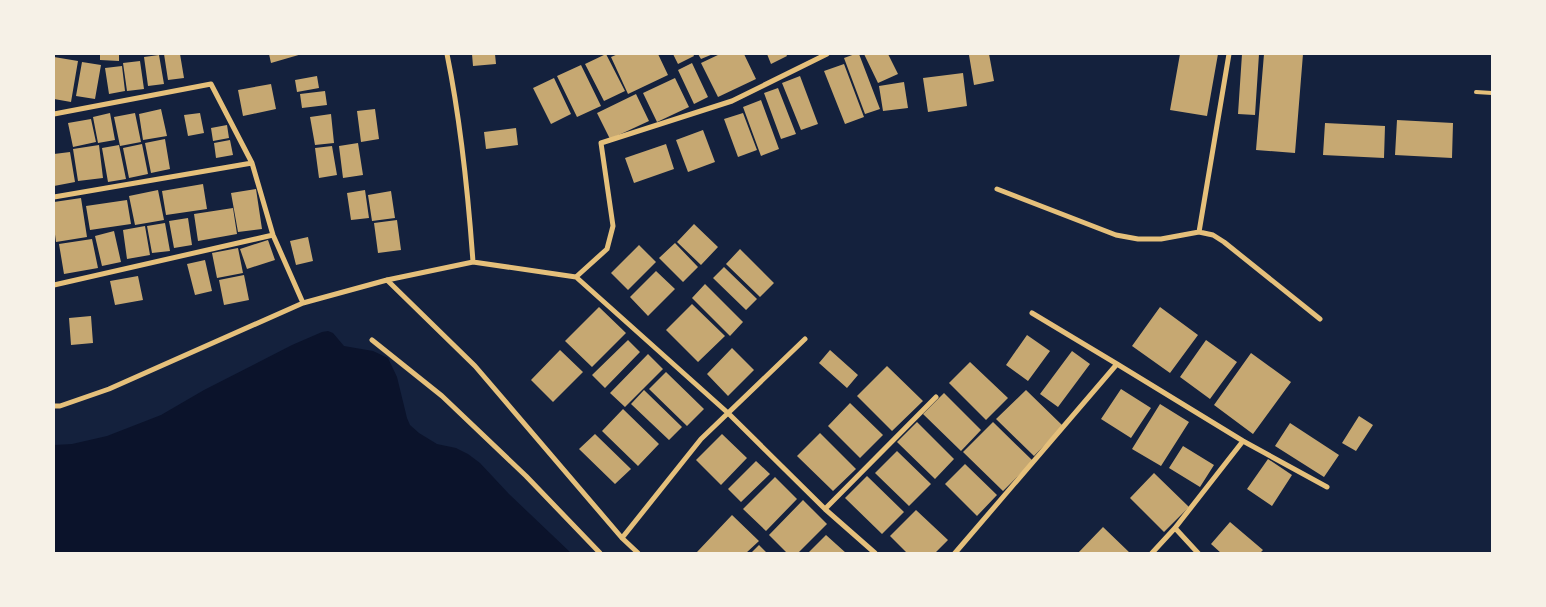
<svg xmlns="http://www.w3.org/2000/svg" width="1546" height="607" font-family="'Space Grotesk',sans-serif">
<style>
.water{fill:#0b132b}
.building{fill:#c6a872}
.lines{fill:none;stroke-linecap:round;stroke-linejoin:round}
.service{stroke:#e5c07b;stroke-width:4}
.minor{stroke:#e5c07b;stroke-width:5}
</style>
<rect width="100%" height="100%" fill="#14213d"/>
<path class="water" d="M328,331L333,333L344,346L373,351L388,358L397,377L407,418L410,425L419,433L437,444L456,448L468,454L480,463L509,494L571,553H54V445L72,444L107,436L161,415L204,390L292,345L322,332Z"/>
<path class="building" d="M100,54H119V61L100,60Z
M164,54H180L184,78L168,80Z
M269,54H302L271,63Z
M472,54H495L496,64L473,66Z
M606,54L625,91L604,101L585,64Z
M618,54H658L668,75L628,94L611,57Z
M673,54H693L694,56L678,64Z
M698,54H713L701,59Z
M720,54H744L756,79L718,97L701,63Z
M767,54H786L787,56L771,64Z
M855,54H859L880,109L865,114L844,58Z
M864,54H888L898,74L878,83Z
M976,54H989L994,81L974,85L969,55Z
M1180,54H1218L1207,116L1170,110Z
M1242,54H1259L1255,115L1238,114Z
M1264,54H1303L1295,153L1256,150Z
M159,55L164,84L148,86L144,57Z
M54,57L78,61L71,102L54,99Z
M140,61L144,89L127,91L123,63Z
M82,62L101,65L95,99L76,96Z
M692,63L708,97L694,104L678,70Z
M844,64L864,117L845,124L824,71Z
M581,65L601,106L577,117L557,76Z
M122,66L125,91L109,94L105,68Z
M963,73L967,106L928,112L923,78Z
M317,76L319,88L297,92L295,80Z
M800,76L818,124L801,130L782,83Z
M554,78L571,114L551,124L533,88Z
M675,78L689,107L657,122L643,93Z
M904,82L908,108L883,111L879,86Z
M271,84L276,109L243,116L238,90Z
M778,88L796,134L781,139L764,93Z
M325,91L327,105L302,108L300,94Z
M636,94L649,121L610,139L597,113Z
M761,100L779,149L761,156L743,107Z
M161,109L167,136L143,140L139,114Z
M375,109L379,139L361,142L357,111Z
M110,113L115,140L98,143L93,117Z
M135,113L141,142L120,146L114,117Z
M200,113L204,133L188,136L184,115Z
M743,113L757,150L738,157L724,119Z
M331,114L334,143L315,145L310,117Z
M91,119L96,142L73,147L68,123Z
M1397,120L1453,123L1452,158L1395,155Z
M1325,123L1385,126L1384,158L1323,155Z
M227,125L229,138L213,141L211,128Z
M516,128L518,145L486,149L484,132Z
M703,130L715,162L688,172L676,140Z
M165,139L170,169L151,173L145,143Z
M230,140L233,155L216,158L214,143Z
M358,143L363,175L343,178L339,146Z
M142,144L148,174L129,178L123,148Z
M666,144L674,169L634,183L625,158Z
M99,145L103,178L78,181L73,149Z
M119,145L126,179L108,182L102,148Z
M332,146L337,175L319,178L315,148Z
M70,152L75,182L54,186V154Z
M203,184L207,209L166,215L162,191Z
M256,189L262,229L238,232L231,193Z
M158,190L164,220L135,225L129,196Z
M365,190L369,218L351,220L347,193Z
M391,191L395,218L372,221L368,195Z
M81,198L87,237L56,242L54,227V202Z
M127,200L131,224L90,230L86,206Z
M233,208L237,234L198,241L194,214Z
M188,218L192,245L174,248L169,221Z
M397,220L401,250L378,253L374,223Z
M165,223L170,251L152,253L147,226Z
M694,224L718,247L701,265L677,242Z
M145,226L150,255L127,259L123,230Z
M114,231L121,262L102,266L95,236Z
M308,237L313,261L296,265L290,241Z
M92,239L98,268L64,274L59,244Z
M268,240L275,260L247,269L240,249Z
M675,243L698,267L683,282L659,258Z
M639,245L656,262L628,290L611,273Z
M238,248L243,273L217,278L212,253Z
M740,249L774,283L760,297L726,264Z
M205,260L212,291L195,295L187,264Z
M724,267L757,299L746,310L713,278Z
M656,271L675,289L648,316L630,297Z
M244,275L249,300L224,305L219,280Z
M138,276L143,300L115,305L110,281Z
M705,284L743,322L730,336L692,298Z
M692,304L725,336L698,362L666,330Z
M599,307L626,333L592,367L565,341Z
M1160,307L1198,335L1170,373L1132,346Z
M91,316L93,343L71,345L69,318Z
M1027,335L1050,351L1028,381L1006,365Z
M628,340L640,352L605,388L592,375Z
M1206,340L1237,362L1210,399L1180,377Z
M732,348L754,370L728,396L707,374Z
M560,350L583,372L553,402L531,380Z
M830,350L858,375L847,388L819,363Z
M1072,351L1090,364L1058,407L1040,394Z
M1251,353L1291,382L1253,434L1214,405Z
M648,354L663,369L625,407L610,393Z
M970,362L1008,398L986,420L949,383Z
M887,366L923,401L892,431L857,396Z
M666,372L704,409L687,426L649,389Z
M1121,389L1151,408L1131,438L1101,419Z
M644,390L682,427L669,440L631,404Z
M1026,390L1063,426L1034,456L996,419Z
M944,393L981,430L961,451L923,414Z
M850,403L883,435L860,458L828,426Z
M1160,404L1189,422L1161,466L1132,449Z
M623,409L659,444L638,466L602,431Z
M1359,416L1373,425L1356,451L1342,443Z
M917,422L954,459L935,479L897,442Z
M993,422L1033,461L1003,491L963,452Z
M1290,423L1339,455L1324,477L1275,446Z
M820,433L856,469L833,491L797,456Z
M595,434L631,469L615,484L579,449Z
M722,434L747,458L721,485L696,460Z
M1183,446L1214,465L1200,487L1169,468Z
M897,451L931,484L909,506L875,473Z
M1268,459L1292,475L1272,506L1247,489Z
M756,461L770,474L741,502L728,489Z
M965,464L997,495L977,516L945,484Z
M1154,473L1189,507L1164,532L1130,498Z
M867,476L904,512L882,534L845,498Z
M775,477L797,499L766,531L743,509Z
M803,500L827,524L798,553H787L769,535Z
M916,510L948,540L935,553H907L890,536Z
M732,515L759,541L746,553H698L697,552Z
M1230,522L1263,550L1260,553H1221L1211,544Z
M1103,527L1130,553H1078Z
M826,535L846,553H808Z
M759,545L767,553H751Z"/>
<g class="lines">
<path class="service" d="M1476,92L1492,93"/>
<path class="minor" d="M447,54C461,123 468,192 473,262
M54,114L211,84L252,163L273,235L303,303
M997,189L1116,235L1138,239H1161L1199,232L1213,235L1224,242L1320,319
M54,197L252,163
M1199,232L1229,54
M576,277L607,249L613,226L601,143L732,101L827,54
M387,280L475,366L622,538L638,553
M54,285L273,235
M1032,313L1117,364
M372,340L442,396L526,476L600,553
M54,406H60L109,389L303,303L387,280L473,262L576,277L728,413L825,509L875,553
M825,509L936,397
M1175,528L1198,553
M622,538L701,439L805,339
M955,553L1117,364L1243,441L1327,487
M1152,553L1175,528L1243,441"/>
</g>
<rect width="1546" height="607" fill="none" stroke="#f6f1e7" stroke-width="110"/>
</svg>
